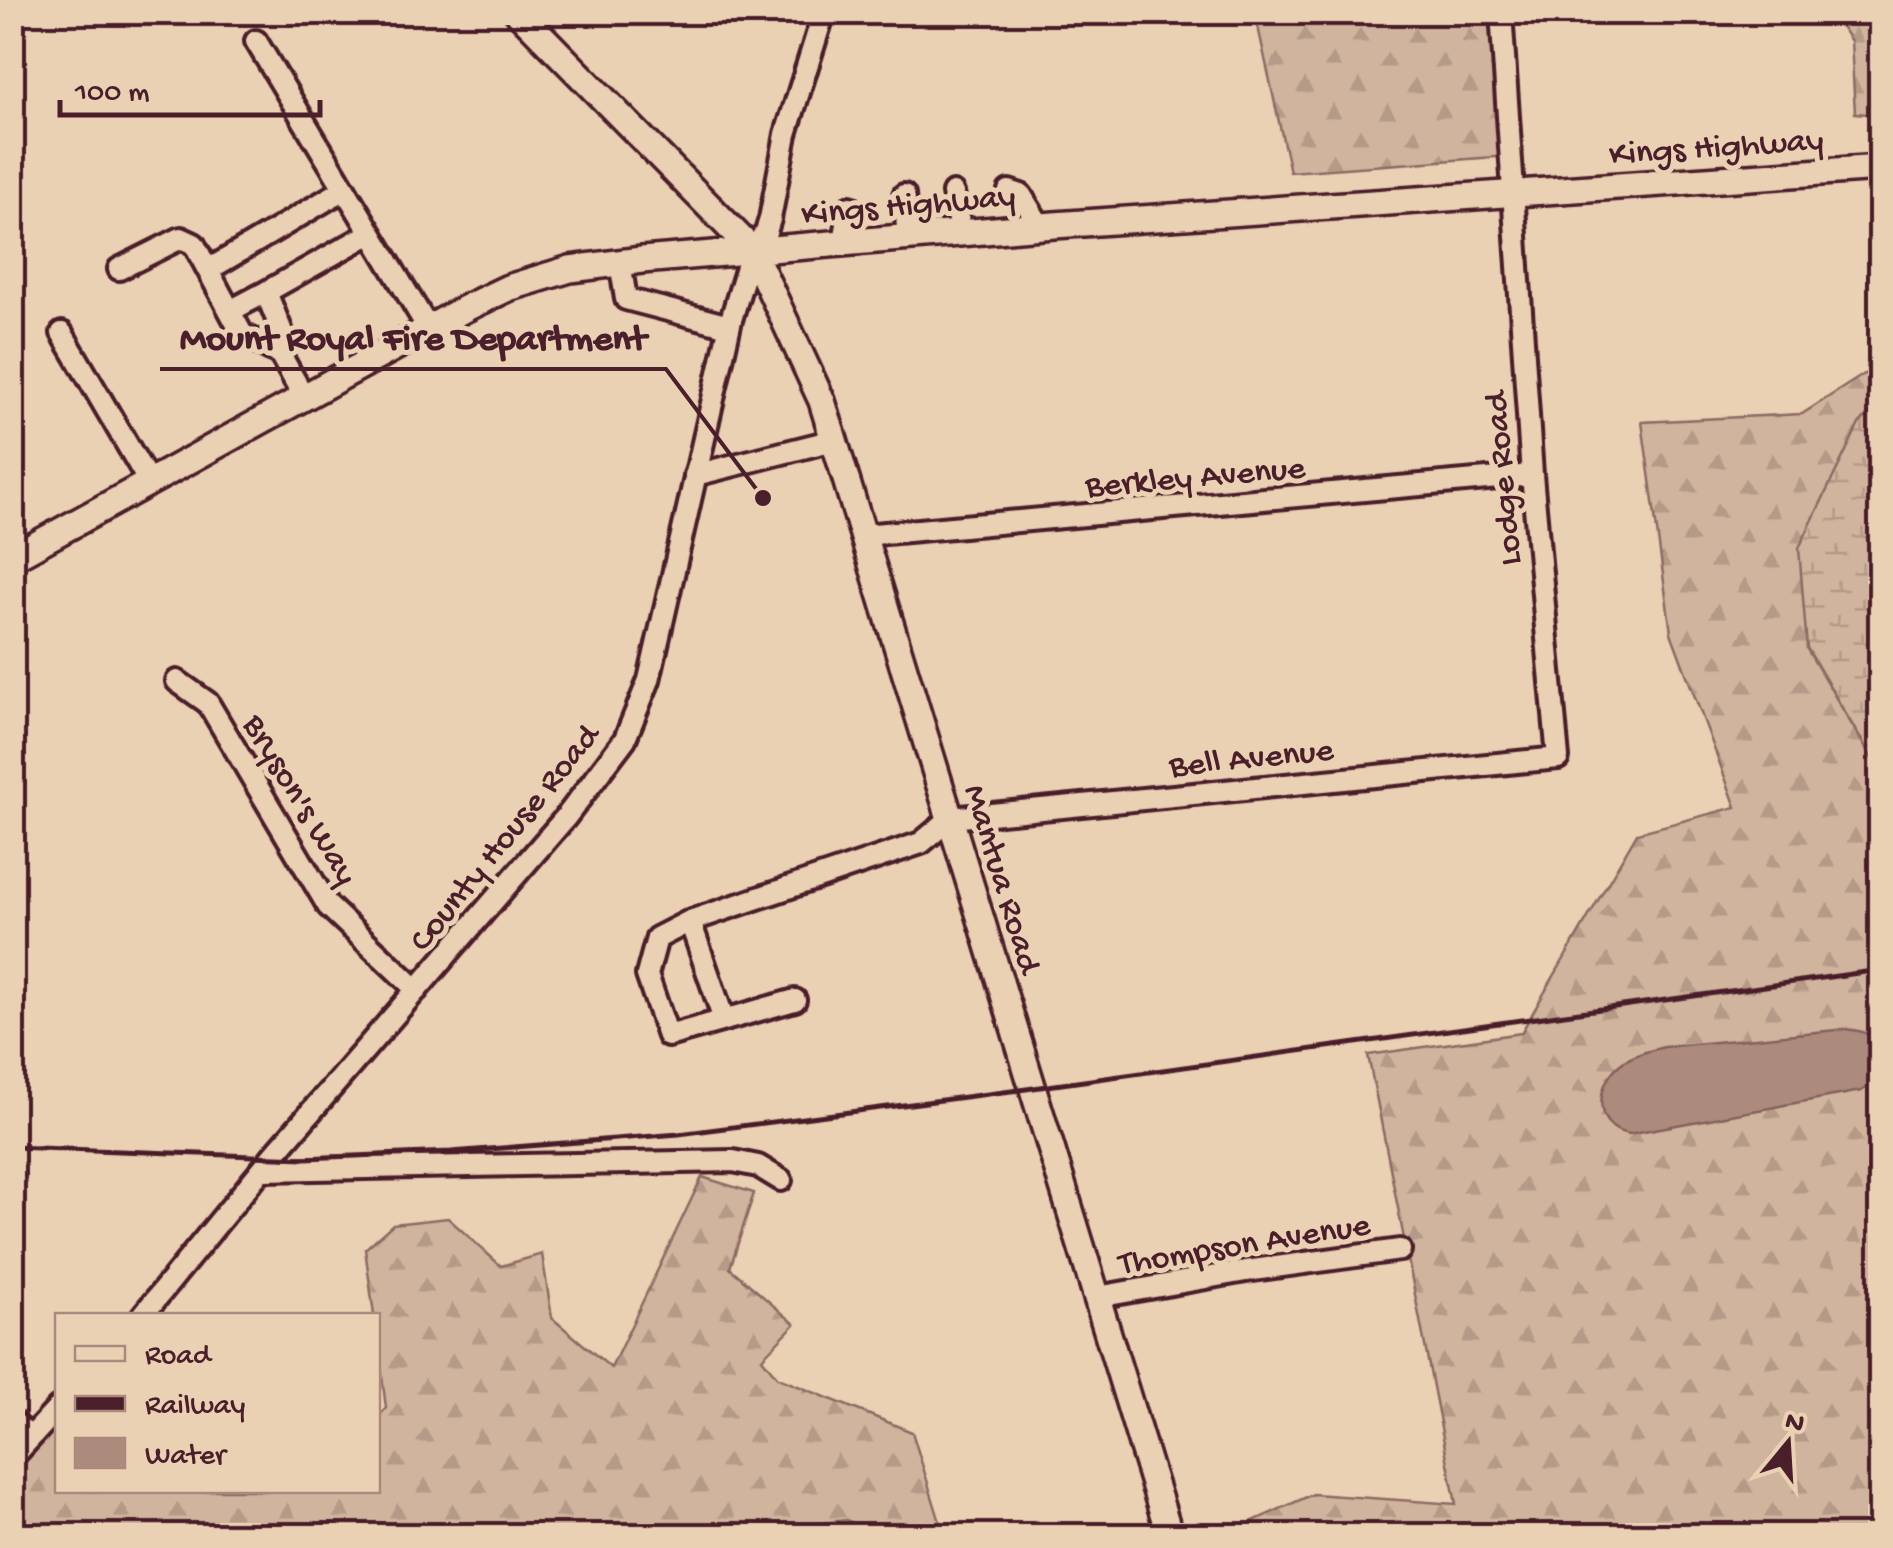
<svg xmlns="http://www.w3.org/2000/svg" width="1893" height="1548" font-family="'Gochi Hand',sans-serif">
<style>
.forest{fill:url(#forest-firs);stroke:#8d6a64;stroke-width:2.5}
.wetland{fill:url(#wetland-marsh);stroke:#8d6a64;stroke-width:2.5}
.water{fill:#ac8b7d;stroke:#85605c;stroke-width:2.5}
.lines{fill:none;stroke-linecap:round;stroke-linejoin:round}
.minor-casing{stroke:#4a1f2b;stroke-width:28}
.major-casing{stroke:#4a1f2b;stroke-width:32}
.minor{stroke:#ebd1b3;stroke-width:20}
.major{stroke:#ebd1b3;stroke-width:25}
.rail{stroke:#4a1f2b;stroke-width:5}
.labels{text-anchor:middle;stroke-width:10;stroke-linejoin:round;paint-order:stroke}
.street-label{font-size:35px;fill:#4a1f2b;stroke:#ebd1b3}
.leader{fill:none;stroke:#4a1f2b;stroke-width:4}
.callout-dot{fill:#4a1f2b;stroke:#ebd1b3;stroke-width:4}
.callout-label{font-size:38px;text-anchor:middle;font-weight:bold;fill:#4a1f2b;stroke:#ebd1b3;stroke-width:10;stroke-linejoin:round;paint-order:stroke}
</style>
<defs>
<pattern id="forest-firs" width="22" height="20" patternUnits="userSpaceOnUse" patternTransform="scale(2.5)"><rect width="22" height="20" fill="#d0b49d"/><path d="M5 1l3.5 6h-7zM16 11l3.5 6h-7z" fill="#b49a87"/></pattern>
<pattern id="wetland-marsh" width="20" height="14" patternUnits="userSpaceOnUse" patternTransform="scale(2.5)"><rect width="20" height="14" fill="#d0b49d"/><path d="M1 5h8M5 5V1M11 12h8M15 12V8" fill="none" stroke="#b49a87"/></pattern>
</defs>
<rect width="100%" height="100%" fill="#ebd1b3"/>
<filter id="ink" filterUnits="userSpaceOnUse"><feTurbulence type="fractalNoise" baseFrequency=".01" numOctaves="2"/><feDisplacementMap in="SourceGraphic" scale="20" xChannelSelector="R" yChannelSelector="G"/><feConvolveMatrix kernelMatrix="1 2 1 2 8 2 1 2 1" color-interpolation-filters="sRGB"/></filter>
<g filter="url(#ink)">
<path class="forest" d="M1255,13H1498L1509,156L1290,172Z
M1832,13H1880V115L1855,113L1851,41Z
M1880,364V403L1859,424L1807,649L1880,772V1535L1220,1536L1313,1494L1456,1504L1368,1055L1521,1033L1637,833L1736,807L1671,633L1642,422L1802,414Z
M702,1177L754,1193L730,1268L795,1324L762,1358L778,1378L912,1432L944,1535H882L846,1520L798,1526L789,1536H13V1456L57,1405L58,1490H378V1417L386,1408L378,1344V1316L374,1315L365,1249L393,1224L448,1218L501,1266L542,1254L552,1318L611,1368Z"/>
<path class="wetland" d="M1880,403V772L1807,648L1799,548L1859,424Z"/>
<path class="water" d="M1847,1029C1851,1030 1861,1031 1865,1033C1882,1042 1883,1077 1871,1088L1870,1086L1861,1091L1628,1134C1592,1127 1596,1085 1619,1065C1632,1055 1648,1051 1664,1047Z"/>
<g class="lines">
<g class="minor-casing">
<path id="minor" d="M256,41L428,328
M1009,191L1021,195L1040,226
M953,193L962,233
M904,195L908,237
M844,242L850,207
M620,262L626,299L729,326
M119,269L181,238L194,244L242,334L280,354L304,397
M208,270L343,190
M230,311L266,292
M62,333L149,482
M271,349L282,332L266,292L369,234
M695,475L834,440
M863,535L1532,475
M177,681L208,703L328,906L417,990
M690,921L724,1020
M795,1000L668,1036L647,975L657,938L690,921L921,843L951,818L1558,758L1532,475L1501,12
M262,1170L733,1161L758,1166L781,1180
M1097,1297L1246,1271L1400,1250
M142,1316L271,1158L566,817L625,739L649,680L731,320L752,250L766,232L770,219L786,134L824,12
M12,1421L30,1437
M12,1458L58,1408"/>
</g>
<g class="major-casing">
<path id="major" d="M518,12L752,250L822,401L1170,1536
M12,558L466,308L508,288L570,269L642,260L1054,225L1880,168"/>
</g>
<use href="#minor" class="minor"/>
<use href="#major" class="major"/>
<path class="rail" d="M12,1147L305,1158L451,1152L679,1134L1019,1090L1880,970"/>
</g>
</g>
<g class="labels">
<g class="street-label">
<text transform="translate(1716 144) rotate(-4)" y="12">Kings Highway</text>
<text transform="translate(908 202) rotate(-5)" y="12">Kings Highway</text>
<text transform="translate(1195 474) rotate(-5)" y="12">Berkley Avenue</text>
<text transform="translate(1500 479) rotate(-95)" y="12">Lodge Road</text>
<text transform="translate(1251 755) rotate(-6)" y="12">Bell Avenue</text>
<text transform="translate(303 798) rotate(59)" y="12">Bryson's Way</text>
<text transform="translate(502 836) rotate(-51)" y="12">County House Road</text>
<text transform="translate(1005 878) rotate(73)" y="12">Mantua Road</text>
<text transform="translate(1244 1241) rotate(-9)" y="12">Thompson Avenue</text>
</g>
</g>
<path class="leader" d="M763 498L666 369H160"/>
<circle class="callout-dot" cx="763" cy="498" r="10"/>
<g class="callout-label">
<text x="413" y="348">Mount Royal Fire Department</text>
</g>
<rect width="1893" height="1548" fill="none" stroke="#ebd1b3" stroke-width="50"/>
<rect x="25" y="25" width="1843" height="1498" fill="none" stroke="#4a1f2b" stroke-width="4" filter="url(#ink)"/>
<rect x="55" y="1313" width="325" height="180" fill="#ebd1b3" stroke="#ab8a7d" stroke-width="2.5"/>
<rect x="75" y="1346" width="50" height="15" fill="#ebd1b3" stroke="#ab8a7d" stroke-width="2.5"/>
<text x="145" y="1363" font-size="30" fill="#4a1f2b">Road</text>
<rect x="75" y="1396" width="50" height="15" fill="#4a1f2b" stroke="#ab8a7d" stroke-width="2.5"/>
<text x="145" y="1413" font-size="30" fill="#4a1f2b">Railway</text>
<rect x="75" y="1438" width="50" height="30" fill="#ac8b7d" stroke="#ab8a7d" stroke-width="2.5"/>
<text x="145" y="1463" font-size="30" fill="#4a1f2b">Water</text>
<g transform="translate(1788 1443) rotate(18)" stroke="#ebd1b3" stroke-width="8" paint-order="stroke">
<path d="M0-8L18 38L0 25L-18 38Z" fill="#4a1f2b"/>
<text y="-15" font-size="28" font-weight="bold" text-anchor="middle" fill="#4a1f2b">N</text>
</g>
<path d="M60 100v15h260v-15" fill="none" stroke="#4a1f2b" stroke-width="5"/>
<text x="75" y="100" font-size="30" fill="#4a1f2b" stroke="#ebd1b3" stroke-width="8" paint-order="stroke">100 m</text>
</svg>
